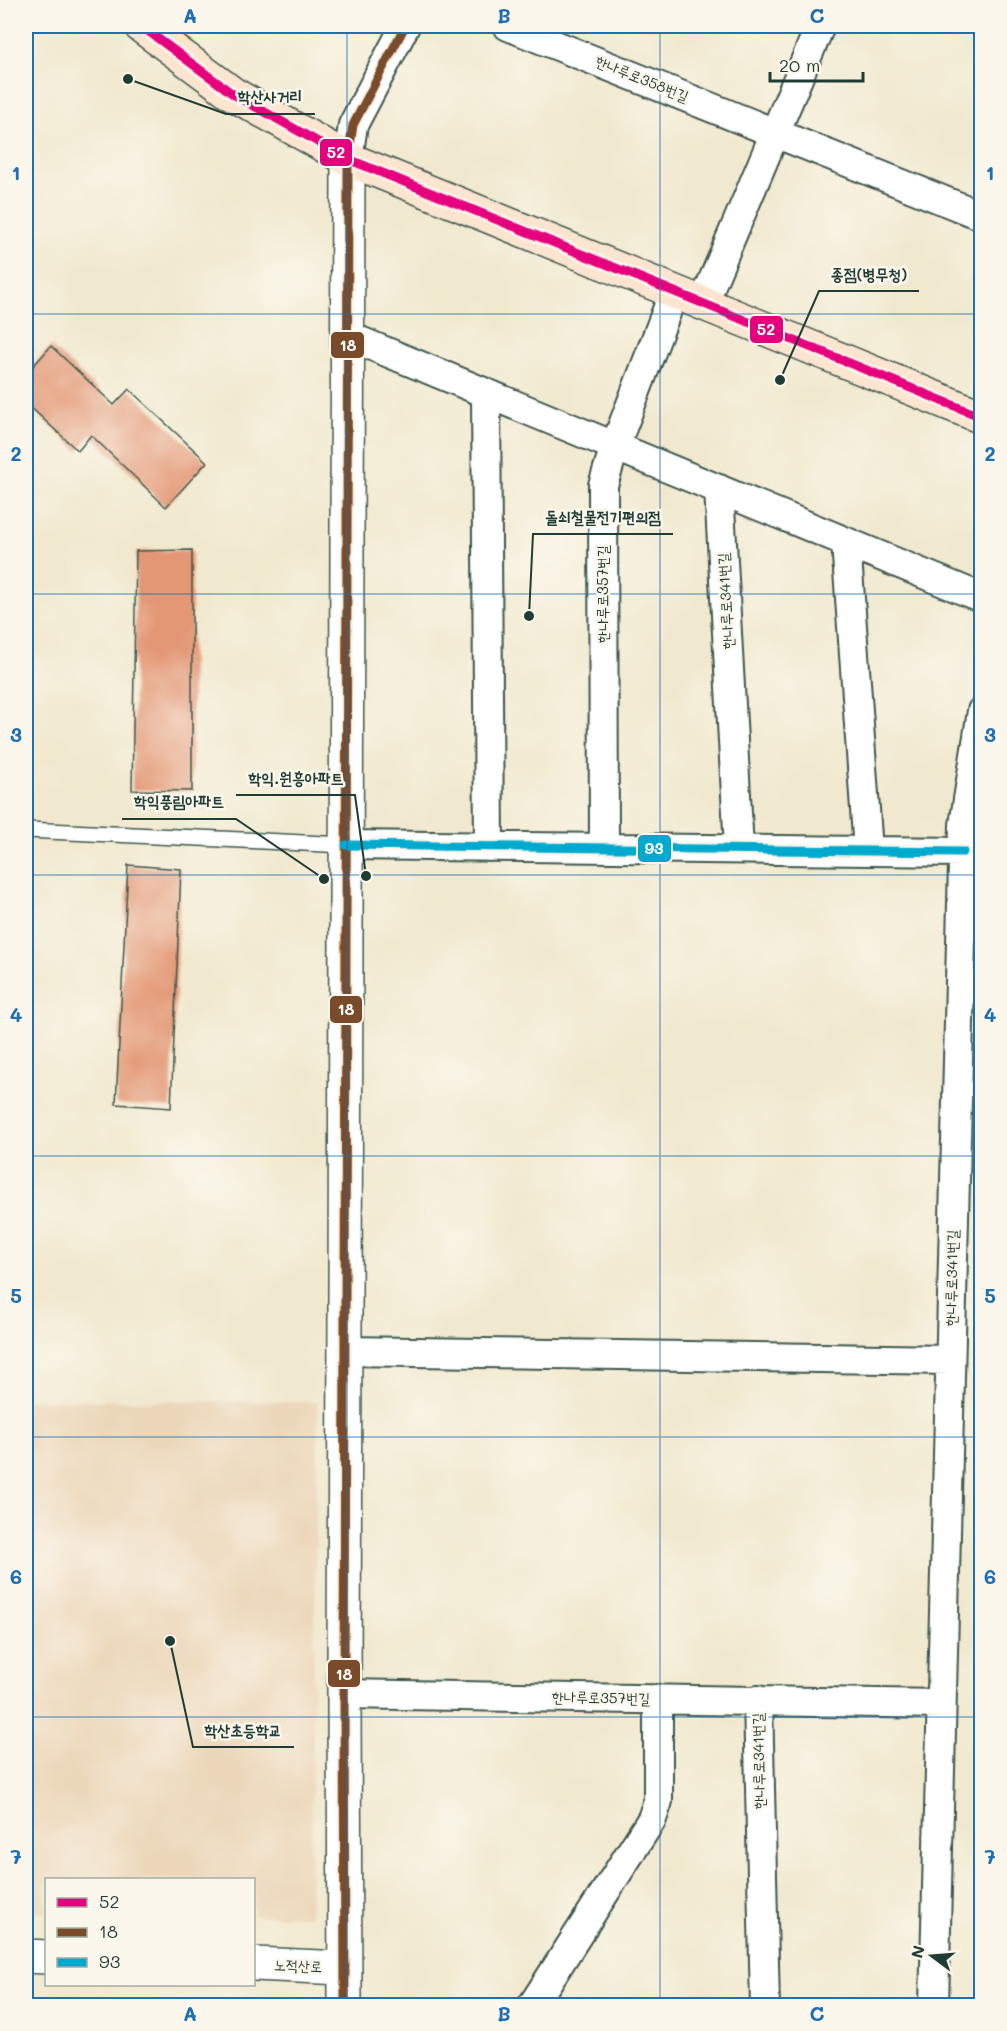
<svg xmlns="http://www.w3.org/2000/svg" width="1007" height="2031" font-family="Mali,'Poor Story',sans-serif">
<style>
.built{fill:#ecd7ba}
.building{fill:#e39775}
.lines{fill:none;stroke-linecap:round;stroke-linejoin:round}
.service-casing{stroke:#3e574b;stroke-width:18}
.minor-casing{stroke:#3e574b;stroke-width:32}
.tertiary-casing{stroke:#3e574b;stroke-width:36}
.secondary-casing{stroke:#3e574b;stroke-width:36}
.service{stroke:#fff;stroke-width:15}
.minor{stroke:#fff;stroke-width:28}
.tertiary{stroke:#fff;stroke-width:33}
.secondary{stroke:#fce5d0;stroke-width:33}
.bus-1-casing{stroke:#fbf7ec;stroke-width:14}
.bus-2-casing{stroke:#fbf7ec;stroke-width:14}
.bus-3-casing{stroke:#fbf7ec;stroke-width:14}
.bus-1{stroke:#e5007d;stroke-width:9}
.bus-2{stroke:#7a4b2a;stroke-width:9}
.bus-3{stroke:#00a9ce;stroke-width:9}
.grid{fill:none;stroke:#1f6fb2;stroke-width:1.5;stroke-opacity:0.55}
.labels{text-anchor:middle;stroke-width:5;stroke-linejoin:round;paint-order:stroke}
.street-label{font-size:15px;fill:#1f3d34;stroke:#fbf7ec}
.leader{fill:none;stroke:#1f3d34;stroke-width:2}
.callout-dot{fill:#1f3d34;stroke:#fbf7ec;stroke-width:2}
.callout-label{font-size:16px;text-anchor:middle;font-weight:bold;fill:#1f3d34;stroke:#fbf7ec;stroke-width:5;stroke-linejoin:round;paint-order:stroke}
.line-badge{stroke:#fbf7ec;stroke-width:2}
.badge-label{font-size:16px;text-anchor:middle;font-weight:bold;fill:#fff}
.neatline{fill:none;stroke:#1f6fb2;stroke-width:2}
.grid-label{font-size:20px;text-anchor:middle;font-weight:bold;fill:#1f6fb2}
</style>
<rect width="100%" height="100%" fill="#fbf7ec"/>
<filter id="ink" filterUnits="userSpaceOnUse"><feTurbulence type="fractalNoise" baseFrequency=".0167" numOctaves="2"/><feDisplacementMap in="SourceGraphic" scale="12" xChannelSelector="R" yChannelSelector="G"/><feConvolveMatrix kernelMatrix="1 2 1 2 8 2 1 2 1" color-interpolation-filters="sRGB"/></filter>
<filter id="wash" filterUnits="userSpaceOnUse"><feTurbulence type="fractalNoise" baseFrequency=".008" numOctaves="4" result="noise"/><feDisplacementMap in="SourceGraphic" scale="24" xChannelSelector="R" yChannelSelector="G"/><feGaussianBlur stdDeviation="1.35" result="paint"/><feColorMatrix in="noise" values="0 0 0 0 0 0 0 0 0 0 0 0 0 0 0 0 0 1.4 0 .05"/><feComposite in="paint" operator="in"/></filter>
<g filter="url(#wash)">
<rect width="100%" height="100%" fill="#f1e9cf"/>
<path class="built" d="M26,1400L318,1402L310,1916H254V1880H46V1913H26Z"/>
<g id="blocks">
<path class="building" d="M51,346L114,405L129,389L207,462L166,507L91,435L78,451L26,403V374Z
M192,550V791L132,790L136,551Z
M128,865L181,869L171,1108L116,1104Z"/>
</g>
</g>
<g filter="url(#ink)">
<use href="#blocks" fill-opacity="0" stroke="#3e574b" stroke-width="1.5"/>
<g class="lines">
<g class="service-casing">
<path id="service" d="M26,830L346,845"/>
</g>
<g class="minor-casing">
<path id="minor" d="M508,26L982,216
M348,159L353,125L405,26
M703,304L820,26
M348,336L982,598
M486,393L489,847
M719,489L739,849
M846,542L868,851
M346,845L963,852
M604,848L603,485L615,446L674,292
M345,1351L950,1360
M344,1694L941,1704
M758,1700L765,2006
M532,2006L652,1819L658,1801V1699
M934,2006L964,825L982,711"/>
</g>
<g class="tertiary-casing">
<path id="tertiary" d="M26,1956L46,1957
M254,1964L343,1968
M345,2006L344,1694L348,159"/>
</g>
<g class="secondary-casing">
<path id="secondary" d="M141,26L233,94L348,159L982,417"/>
</g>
<use href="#service" class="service"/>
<use href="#minor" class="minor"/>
<use href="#tertiary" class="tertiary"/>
<use href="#secondary" class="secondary"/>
<g class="bus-1-casing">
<path id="bus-1" d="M141,26L233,94L348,159L982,417"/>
</g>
<g class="bus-2-casing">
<path id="bus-2" d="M345,2006L344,1694L348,159L353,125L405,26"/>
</g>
<g class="bus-3-casing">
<path id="bus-3" d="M346,845L963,852"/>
</g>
<use href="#bus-1" class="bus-1"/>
<use href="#bus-2" class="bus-2"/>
<use href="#bus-3" class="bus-3"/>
</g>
</g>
<path class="grid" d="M347,26V2006M660,26V2006M26,314H982M26,594H982M26,875H982M26,1156H982M26,1437H982M26,1717H982"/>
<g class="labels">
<g class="street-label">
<text transform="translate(642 79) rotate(22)" y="5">한나루로358번길</text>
<text transform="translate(603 594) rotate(-90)" y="5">한나루로357번길</text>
<text transform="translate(726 601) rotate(-93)" y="5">한나루로341번길</text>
<text transform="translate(952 1278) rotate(-89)" y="5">한나루로341번길</text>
<text transform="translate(601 1698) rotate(1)" y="5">한나루로357번길</text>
<text transform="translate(759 1761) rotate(-91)" y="5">한나루로341번길</text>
<text transform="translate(298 1966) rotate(2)" y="5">노적산로</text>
</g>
</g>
<path class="leader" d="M128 79L226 114H315M780 380L819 291H919M529 616L533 534H673M366 876L355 795H236M324 879L236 819H122M170 1641L193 1747H294"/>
<g class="callout-dot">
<circle cx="128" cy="79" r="6"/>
<circle cx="780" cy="380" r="6"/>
<circle cx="529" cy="616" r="6"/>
<circle cx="366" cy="876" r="6"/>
<circle cx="324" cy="879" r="6"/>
<circle cx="170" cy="1641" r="6"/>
</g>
<g class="callout-label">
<text x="270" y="102">학산사거리</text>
<text x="869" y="280">종점(병무청)</text>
<text x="603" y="523">돌쇠철물전기편의점</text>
<text x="296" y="784">학익.원흥아파트</text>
<text x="179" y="807">학익풍림아파트</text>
<text x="243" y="1736">학산초등학교</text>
</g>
<g class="line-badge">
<rect x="319" y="138" width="34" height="29" rx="6" fill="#e5007d"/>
<rect x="749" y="315" width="35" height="29" rx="6" fill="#e5007d"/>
<rect x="330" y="331" width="35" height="28" rx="6" fill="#7a4b2a"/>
<rect x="637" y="834" width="35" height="29" rx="6" fill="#00a9ce"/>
<rect x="329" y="995" width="34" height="29" rx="6" fill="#7a4b2a"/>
<rect x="327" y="1659" width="34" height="29" rx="6" fill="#7a4b2a"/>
</g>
<g class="badge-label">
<text x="336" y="158">52</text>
<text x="766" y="335">52</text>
<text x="348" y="351">18</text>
<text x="654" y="854">93</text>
<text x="346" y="1015">18</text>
<text x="344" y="1680">18</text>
</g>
<rect width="1007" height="2031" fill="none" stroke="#fbf7ec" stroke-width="66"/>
<rect x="45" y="1878" width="210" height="108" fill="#fbf7ec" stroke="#a3ada2" stroke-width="1.5"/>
<rect x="57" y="1898" width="30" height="9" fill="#e5007d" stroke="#a3ada2" stroke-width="1.5"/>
<text x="99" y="1908" font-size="18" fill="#1f3d34">52</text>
<rect x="57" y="1928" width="30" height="9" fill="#7a4b2a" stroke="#a3ada2" stroke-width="1.5"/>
<text x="99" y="1938" font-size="18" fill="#1f3d34">18</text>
<rect x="57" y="1958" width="30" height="9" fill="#00a9ce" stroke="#a3ada2" stroke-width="1.5"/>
<text x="99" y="1968" font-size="18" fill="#1f3d34">93</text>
<g transform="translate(932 1956) rotate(286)" stroke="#fbf7ec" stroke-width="4.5" paint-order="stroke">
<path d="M0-4.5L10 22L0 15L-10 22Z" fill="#1f3d34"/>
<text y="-9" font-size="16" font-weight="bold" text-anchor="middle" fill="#1f3d34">N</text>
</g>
<path d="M770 72v9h93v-9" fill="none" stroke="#1f3d34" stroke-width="3"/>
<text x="779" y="72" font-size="18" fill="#1f3d34" stroke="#fbf7ec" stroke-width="4.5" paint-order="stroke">20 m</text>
<rect x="33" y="33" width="941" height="1965" class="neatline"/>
<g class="grid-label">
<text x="190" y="23">A</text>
<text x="504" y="23">B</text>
<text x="817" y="23">C</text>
<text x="16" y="180">1</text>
<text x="990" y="180">1</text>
<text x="16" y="461">2</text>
<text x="990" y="461">2</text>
<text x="16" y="742">3</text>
<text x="990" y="742">3</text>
<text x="16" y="1022">4</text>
<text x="990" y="1022">4</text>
<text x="16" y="1303">5</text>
<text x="990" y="1303">5</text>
<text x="16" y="1584">6</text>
<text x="990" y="1584">6</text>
<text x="16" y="1864">7</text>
<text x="990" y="1864">7</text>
<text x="190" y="2021">A</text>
<text x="504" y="2021">B</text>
<text x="817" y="2021">C</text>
</g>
</svg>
